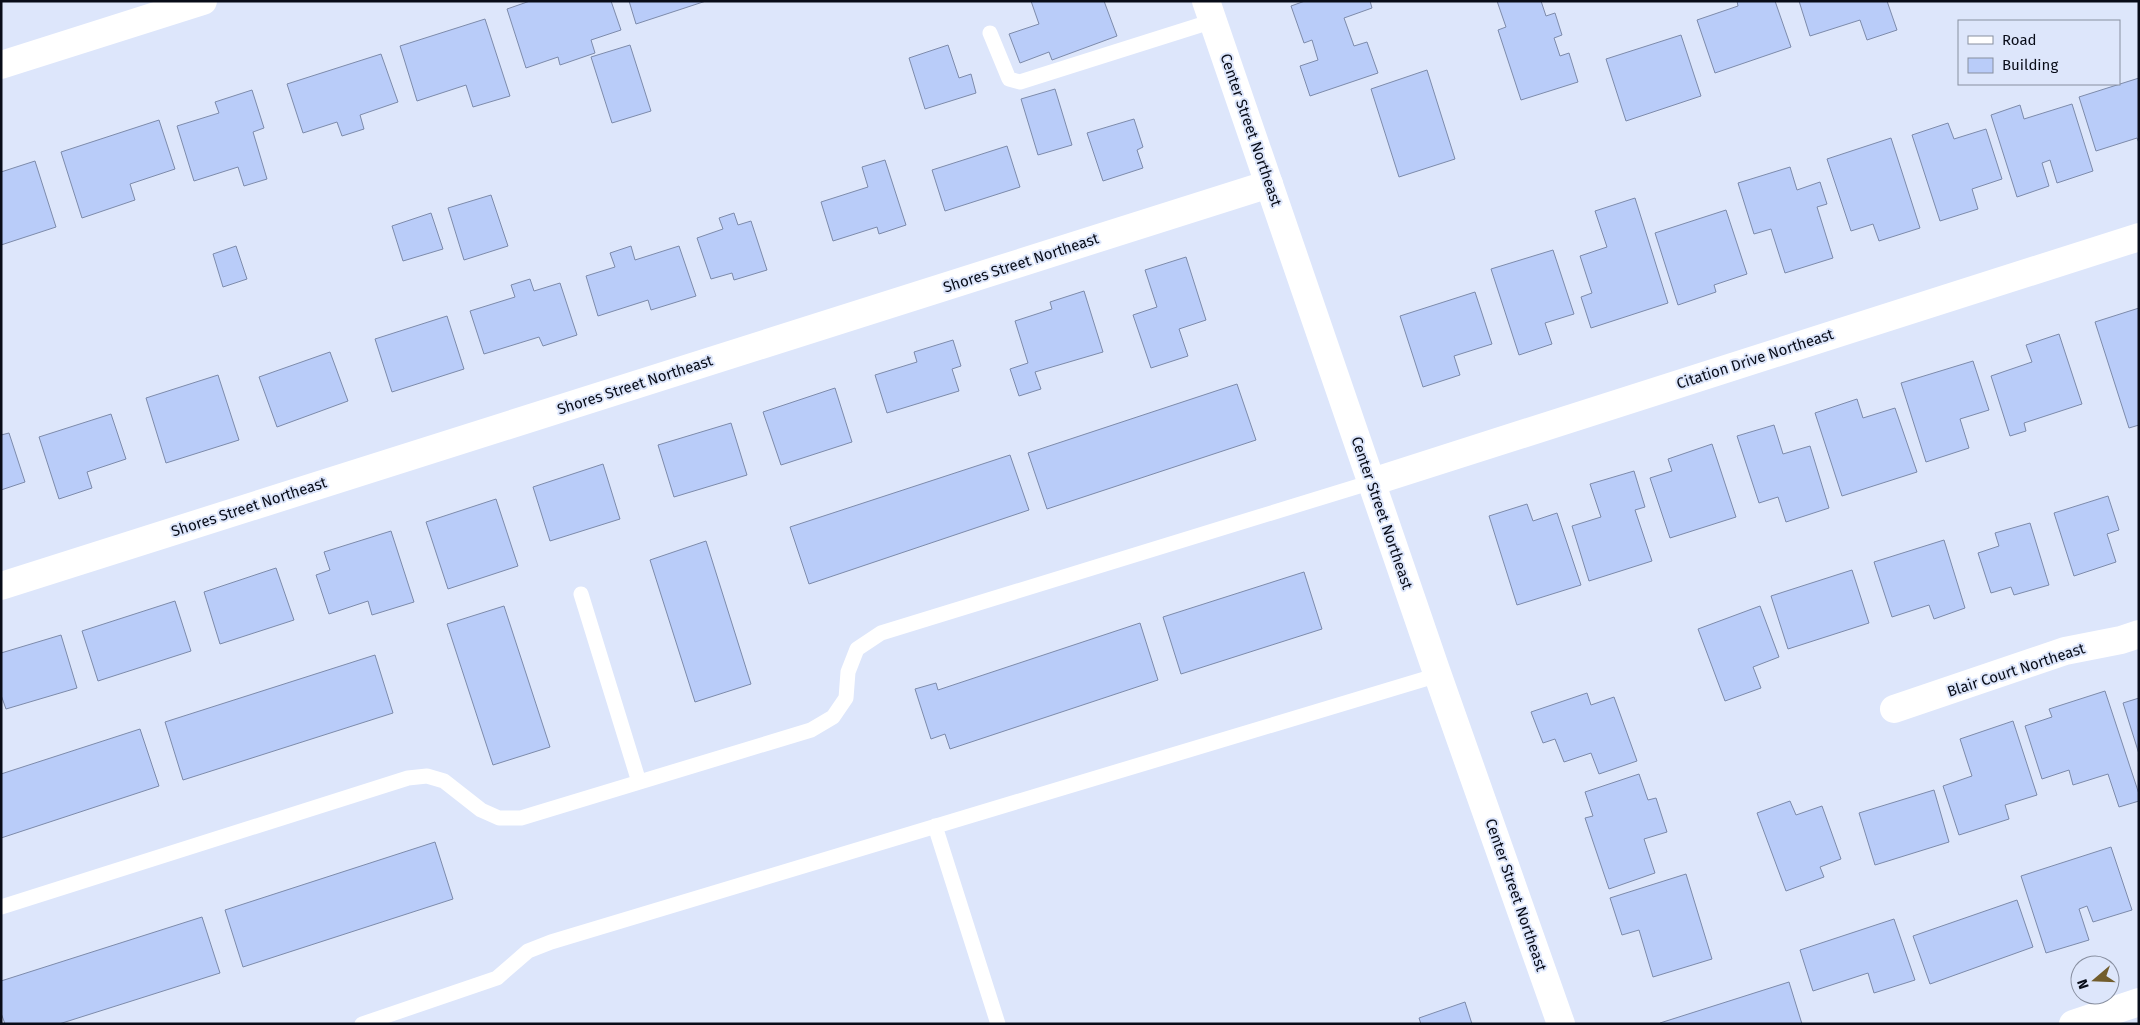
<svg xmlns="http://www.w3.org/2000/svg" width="2140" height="1025" font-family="'Fira Sans',sans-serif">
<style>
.building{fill:#b9ccf9;stroke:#7d8bab}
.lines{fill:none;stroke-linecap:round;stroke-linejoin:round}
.lane{stroke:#fff;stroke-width:15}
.street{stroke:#fff;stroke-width:28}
.secondary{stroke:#fff;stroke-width:28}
.labels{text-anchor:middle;stroke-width:4;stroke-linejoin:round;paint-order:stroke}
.street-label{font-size:15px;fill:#080c18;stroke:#dde6fb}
</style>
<rect width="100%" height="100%" fill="#dde6fb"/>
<path class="building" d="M530,1H611L621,30L591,40L595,53L560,65L558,57L526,68L507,9Z
M629,1H706L636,24Z
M1031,1H1104L1117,36L1052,60L1049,52L1020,63L1009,34L1039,24Z
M1305,1H1370L1372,8L1344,18L1354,46L1367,42L1378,73L1310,96L1300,66L1318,60L1312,40L1304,43L1291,6Z
M1497,1H1541L1546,16L1555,13L1562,35L1554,38L1560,56L1569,53L1578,82L1521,100L1498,30L1506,27Z
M1737,1H1775L1791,47L1715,73L1697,20L1738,6Z
M1799,1H1887L1897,30L1867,40L1860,20L1810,36Z
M485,19L510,96L473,107L466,85L417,101L400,46Z
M1681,35L1701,96L1626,121L1606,59Z
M630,45L651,111L612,123L591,57Z
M948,45L959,78L971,74L976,93L925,109L909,58Z
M381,54L398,102L360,115L364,129L342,136L337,122L303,133L287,84Z
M1427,70L1455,159L1399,177L1371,89Z
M2139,78V143L2137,138L2096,151L2079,97Z
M1055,89L1072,145L1038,155L1021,99Z
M252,90L264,128L253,132L267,179L244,186L238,167L194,181L177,126L219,113L215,102Z
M2072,104L2093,171L2057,183L2050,160L2042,163L2049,186L2017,197L1991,115L2020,105L2024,119Z
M1134,119L1143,147L1137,150L1143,168L1103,181L1087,133Z
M159,120L175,169L130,184L135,200L82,218L61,152Z
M1948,123L1954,139L1986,129L2002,179L1972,189L1978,209L1940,221L1912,135Z
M1891,138L1920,228L1879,241L1873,224L1851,231L1827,159Z
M1007,146L1020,187L945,211L932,170Z
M885,160L906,225L879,234L877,227L833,241L821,202L868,187L862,167Z
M35,161L56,227L1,245V172Z
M1790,167L1797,190L1820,182L1827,204L1817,207L1833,258L1785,273L1771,229L1754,234L1738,183Z
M491,195L508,246L464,260L448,208Z
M1635,198L1668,303L1591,328L1581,297L1592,293L1580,256L1607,247L1595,211Z
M1726,210L1747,274L1714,285L1716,292L1678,305L1655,233Z
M431,213L443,249L403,261L392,226Z
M734,213L738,225L751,221L767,270L734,280L732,273L711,279L697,238L723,229L719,218Z
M236,246L247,279L223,287L213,254Z
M631,246L635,260L679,246L696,296L651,310L648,300L598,316L586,276L615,267L610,253Z
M1553,250L1574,314L1545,323L1552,344L1519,355L1491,269Z
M1186,257L1206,320L1179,329L1188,356L1151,368L1133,315L1157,307L1145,270Z
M530,279L534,291L560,283L577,335L543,346L539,337L484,354L470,311L515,297L511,285Z
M1084,291L1103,352L1035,372L1041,389L1019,396L1010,369L1028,363L1015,321L1052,309L1050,302Z
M1475,292L1492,344L1454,356L1460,375L1423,387L1400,316Z
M2139,308V425L2129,428L2095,322Z
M447,316L464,369L392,392L375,339Z
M2059,334L2082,404L2024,423L2026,431L2010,436L1991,376L2032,362L2026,345Z
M953,340L961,366L952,369L959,391L887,413L875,375L917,362L914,352Z
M330,352L348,401L277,427L259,377Z
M1973,361L1989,410L1960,419L1969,448L1926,462L1901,383Z
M218,375L239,440L166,463L146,398Z
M1237,384L1256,440L1047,509L1028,453Z
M835,388L852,442L781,465L763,412Z
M1857,399L1863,418L1895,408L1917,472L1842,496L1815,413Z
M111,414L126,459L87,472L92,488L59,499L39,437Z
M731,423L747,475L674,497L658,445Z
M1774,425L1783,454L1810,446L1829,508L1786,522L1778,497L1759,503L1737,436Z
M9,433L25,482L1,490V435Z
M1712,444L1736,517L1670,538L1650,478L1672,471L1668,459Z
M1010,455L1029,510L809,584L790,527Z
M603,464L620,519L550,541L533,487Z
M1634,471L1645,507L1635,510L1652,561L1589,581L1572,526L1601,517L1590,484Z
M2108,496L2119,530L2107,534L2116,562L2074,576L2054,513Z
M496,499L518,566L448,589L426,522Z
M1527,504L1533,521L1557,513L1581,585L1517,605L1489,516Z
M2030,523L2049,585L2014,595L2011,587L1991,593L1978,553L1999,546L1995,533Z
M391,531L414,602L372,615L368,601L329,614L316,575L330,570L324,552Z
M1944,540L1965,608L1934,619L1929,605L1892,617L1874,562Z
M706,541L751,684L695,702L650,560Z
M276,568L294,620L220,644L204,592Z
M1852,570L1869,623L1788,649L1771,596Z
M1304,572L1322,629L1181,674L1163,617Z
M175,601L191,651L98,681L82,631Z
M504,606L550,747L493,765L447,624Z
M1760,606L1779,657L1753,667L1761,688L1725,701L1698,629Z
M1140,623L1158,680L950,749L945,734L931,739L915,689L936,683L938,690Z
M61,635L77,688L6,709L1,695V653Z
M375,655L393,713L183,780L165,722Z
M2105,691L2139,794V801L2119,807L2108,774L2073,785L2069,770L2042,779L2025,726L2052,717L2049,709Z
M1587,693L1591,705L1614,697L1637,761L1599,774L1591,753L1564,762L1555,739L1543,743L1531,712Z
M2139,698V754L2123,703Z
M2013,721L2037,795L2005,805L2009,819L1959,835L1943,786L1972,776L1960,739Z
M140,729L159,786L1,838V774Z
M1639,774L1648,800L1656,798L1667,832L1644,839L1655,873L1609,889L1585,818L1593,816L1585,792Z
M1934,790L1949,842L1875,865L1859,813Z
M1790,801L1796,815L1822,806L1841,859L1820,867L1824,877L1786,891L1757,813Z
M435,842L453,899L243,967L225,910Z
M2111,847L2132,910L2093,922L2087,906L2079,909L2089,940L2046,953L2021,876Z
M1686,874L1712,959L1653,977L1639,930L1622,935L1610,898Z
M2017,900L2033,947L1930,984L1913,936Z
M202,917L220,973L59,1024H5L1,1013V981Z
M1894,919L1915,980L1874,993L1868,973L1813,991L1800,950Z
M1789,982L1802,1024H1661L1660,1023Z
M1465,1002L1472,1024H1421L1419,1018Z"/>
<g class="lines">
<path class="lane" d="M990,33L1009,79L1020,82L1213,21
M581,594L639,782
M935,826L998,1024
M1,907L408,778L427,776L444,781L481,810L499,818H521L811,730L833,717L846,698L848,672L857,649L881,633L1372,482
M362,1024L497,978L528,951L551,942L1438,675"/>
<path class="street" d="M1372,482L2139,237
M1,586L1269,184
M1894,709L2065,651L2121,640L2139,634
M2073,1024L2139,1002"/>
<path class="secondary" d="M1206,1L1436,670L1561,1024
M1,65L203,1"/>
</g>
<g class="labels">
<g class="street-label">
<text transform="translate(1251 130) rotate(71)" y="5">Center Street Northeast</text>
<text transform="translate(1021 263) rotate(-18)" y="5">Shores Street Northeast</text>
<text transform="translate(1755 359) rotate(-18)" y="5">Citation Drive Northeast</text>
<text transform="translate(635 385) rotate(-18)" y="5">Shores Street Northeast</text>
<text transform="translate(249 507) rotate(-18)" y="5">Shores Street Northeast</text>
<text transform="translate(1382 513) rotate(71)" y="5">Center Street Northeast</text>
<text transform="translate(2016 670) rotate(-18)" y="5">Blair Court Northeast</text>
<text transform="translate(1516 895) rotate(71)" y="5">Center Street Northeast</text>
</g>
</g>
<rect width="2140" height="1025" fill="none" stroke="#080c18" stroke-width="5"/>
<rect x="1958" y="20" width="162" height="65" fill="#dde6fb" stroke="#888fa0"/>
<rect x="1968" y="36" width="25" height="8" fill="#ffffff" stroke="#888fa0"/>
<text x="2002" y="45" font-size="15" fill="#080c18">Road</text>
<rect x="1968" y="58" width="25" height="15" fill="#b9ccf9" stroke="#888fa0"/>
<text x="2002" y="70" font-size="15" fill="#080c18">Building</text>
<g transform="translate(2095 980) rotate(251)"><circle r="24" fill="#dde6fb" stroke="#888fa0"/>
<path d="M0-4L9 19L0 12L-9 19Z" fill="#725d2c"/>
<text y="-8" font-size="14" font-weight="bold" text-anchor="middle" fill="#080c18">N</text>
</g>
</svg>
